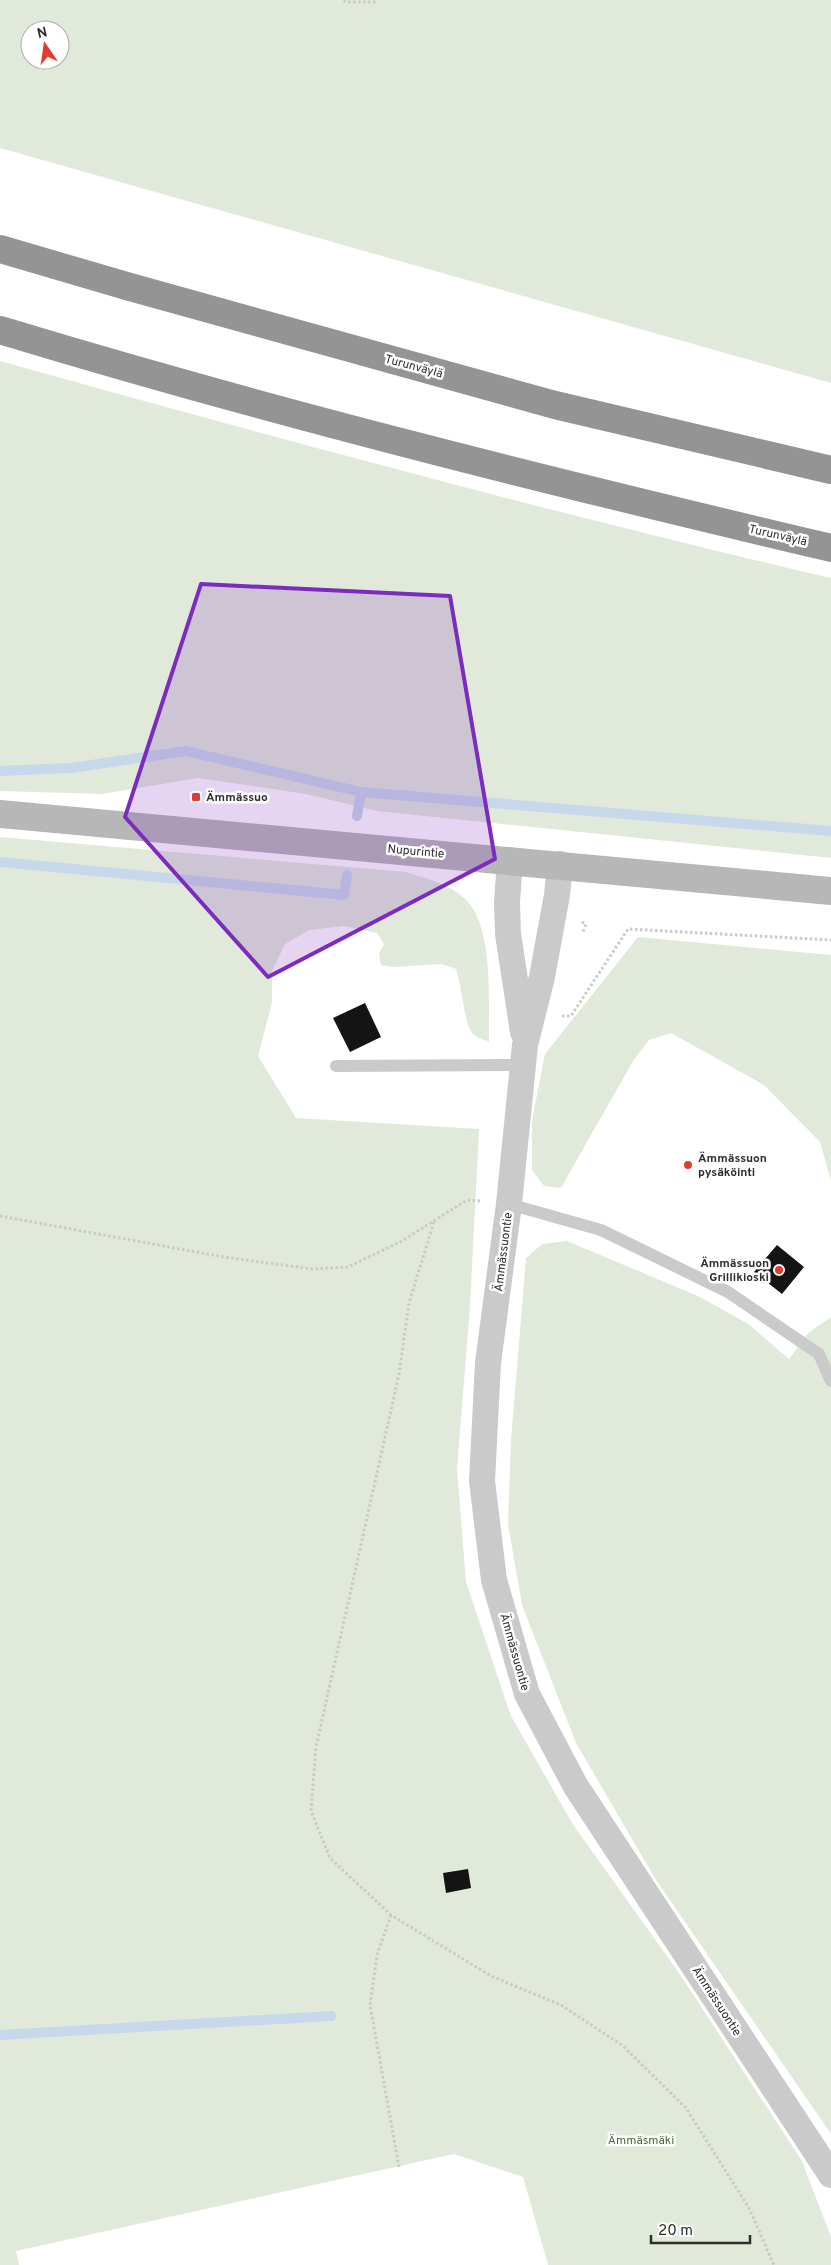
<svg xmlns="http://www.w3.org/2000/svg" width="831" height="2265" font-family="Overpass,sans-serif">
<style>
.green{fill:#e1eada;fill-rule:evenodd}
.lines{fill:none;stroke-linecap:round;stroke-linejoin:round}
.stream{stroke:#c7d8ea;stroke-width:10}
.building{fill:#141414}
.path{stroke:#cacaca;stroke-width:3;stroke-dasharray:2.5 2.5;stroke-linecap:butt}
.lane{stroke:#cacaca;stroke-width:12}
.street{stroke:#cacaca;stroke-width:26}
.secondary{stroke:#b7b7b7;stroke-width:28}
.highway{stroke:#949494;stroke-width:28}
.marked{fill:#7b2cbf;fill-opacity:0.2;stroke:#7b2cbf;stroke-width:4;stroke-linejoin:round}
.poi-dot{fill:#e13c31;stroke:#fff;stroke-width:2}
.labels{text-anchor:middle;stroke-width:5;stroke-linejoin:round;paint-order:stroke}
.street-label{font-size:12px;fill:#2d2d2d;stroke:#fff}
.poi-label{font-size:12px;font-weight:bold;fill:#2d2d2d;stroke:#fff;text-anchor:start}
.park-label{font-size:12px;fill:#4a673b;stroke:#fff}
</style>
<rect width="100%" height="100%" fill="#fff"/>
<path class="green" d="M0,0H831V383L0,148ZM30,30H60V60H30Z
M0,361C276,438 552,513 831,578V858L377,811L306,794L198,778L102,794L0,791Z
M0,837L406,872C426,879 448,883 464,898C495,925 488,1004 489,1042C485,1040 478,1038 474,1035C464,1027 462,985 456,969L441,964L393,967L381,965L379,954L384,944L377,933L344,926L309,930L285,944L272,971V1003L258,1056L296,1118L479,1129L470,1307L457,1469L466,1582L511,1716L572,1823L679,1973L802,2161L831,2237V2265H548L523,2177L454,2154L16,2251L19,2265H0Z
M638,937L831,955V1181L820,1142L764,1085L671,1033L649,1040L633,1061L561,1188L544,1186L532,1170V1120L545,1054Z
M567,1241L698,1296L747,1323L789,1359L808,1333L831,1317V2134L656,1880L576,1743L522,1605L508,1524L511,1440L526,1258L542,1244Z"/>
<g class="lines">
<path class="stream" d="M0,771L71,768L186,751L361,792L831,831
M357,816L361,792
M0,862L344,895L347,875
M0,2035L331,2016"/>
</g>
<path class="building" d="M365,1003L381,1037L350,1052L333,1018Z
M777,1245L804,1267L782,1294L754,1272Z
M468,1869L471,1888L446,1893L443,1873Z"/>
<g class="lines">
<path class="path" d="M344,0L346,2H374L375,0
M582,922L586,924L583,932
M562,1016H571L628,929L831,940
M0,1216L224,1257L312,1269L348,1267L402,1241L467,1200L480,1201
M434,1222L409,1303L399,1374L316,1747L311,1811L330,1858L391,1915L491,1976L561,2005L623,2046L686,2108L749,2208L774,2265
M391,1915L377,1955L370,2005L399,2167"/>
<path class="lane" d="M336,1066L523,1065
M509,1204L601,1230L728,1292L819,1354L831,1381"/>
<path class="street" d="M510,860L507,902L508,934L523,1032
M560,864L557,895L542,977L525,1045L509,1204L488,1363L482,1481L494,1580L527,1694L575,1785L831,2175"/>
<path class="secondary" d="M0,814L831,891"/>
<path class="highway" d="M0,249L130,287L555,405L831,470
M0,330C274,413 552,482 831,548"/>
</g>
<path class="marked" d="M201,584L450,596L495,859L268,977L125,817Z"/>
<g class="poi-dot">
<rect x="191" y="792" width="10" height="10" rx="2.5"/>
<circle cx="688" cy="1165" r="5"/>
<circle cx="779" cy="1270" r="5"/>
</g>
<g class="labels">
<g class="street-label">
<text transform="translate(414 366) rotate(15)" y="4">Turunväylä</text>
<text transform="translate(778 535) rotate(13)" y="4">Turunväylä</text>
<text transform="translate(416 851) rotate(5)" y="4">Nupurintie</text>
<text transform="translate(503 1252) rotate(-83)" y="4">Ämmässuontie</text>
<text transform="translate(515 1652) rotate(74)" y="4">Ämmässuontie</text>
<text transform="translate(717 2001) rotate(57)" y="4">Ämmässuontie</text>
</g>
<g class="poi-label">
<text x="206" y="801">Ämmässuo</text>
<text x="698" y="1162">Ämmässuon<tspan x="698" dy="14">pysäköinti</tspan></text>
<text x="769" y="1267" text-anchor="end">Ämmässuon<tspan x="769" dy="14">Grillikioski</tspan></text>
</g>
<g class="park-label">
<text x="641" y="2144">Ämmäsmäki</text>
</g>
</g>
<g transform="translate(45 45) rotate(347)"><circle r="24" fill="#ffffff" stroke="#ababab"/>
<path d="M0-4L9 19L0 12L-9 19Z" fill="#e13c31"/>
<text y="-8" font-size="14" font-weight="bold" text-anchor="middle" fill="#2d2d2d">N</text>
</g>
<path d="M651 2235v8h99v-8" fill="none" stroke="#2d2d2d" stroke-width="2.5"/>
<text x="658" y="2235" font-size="15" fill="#2d2d2d" stroke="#ffffff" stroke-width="4" paint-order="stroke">20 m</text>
</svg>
